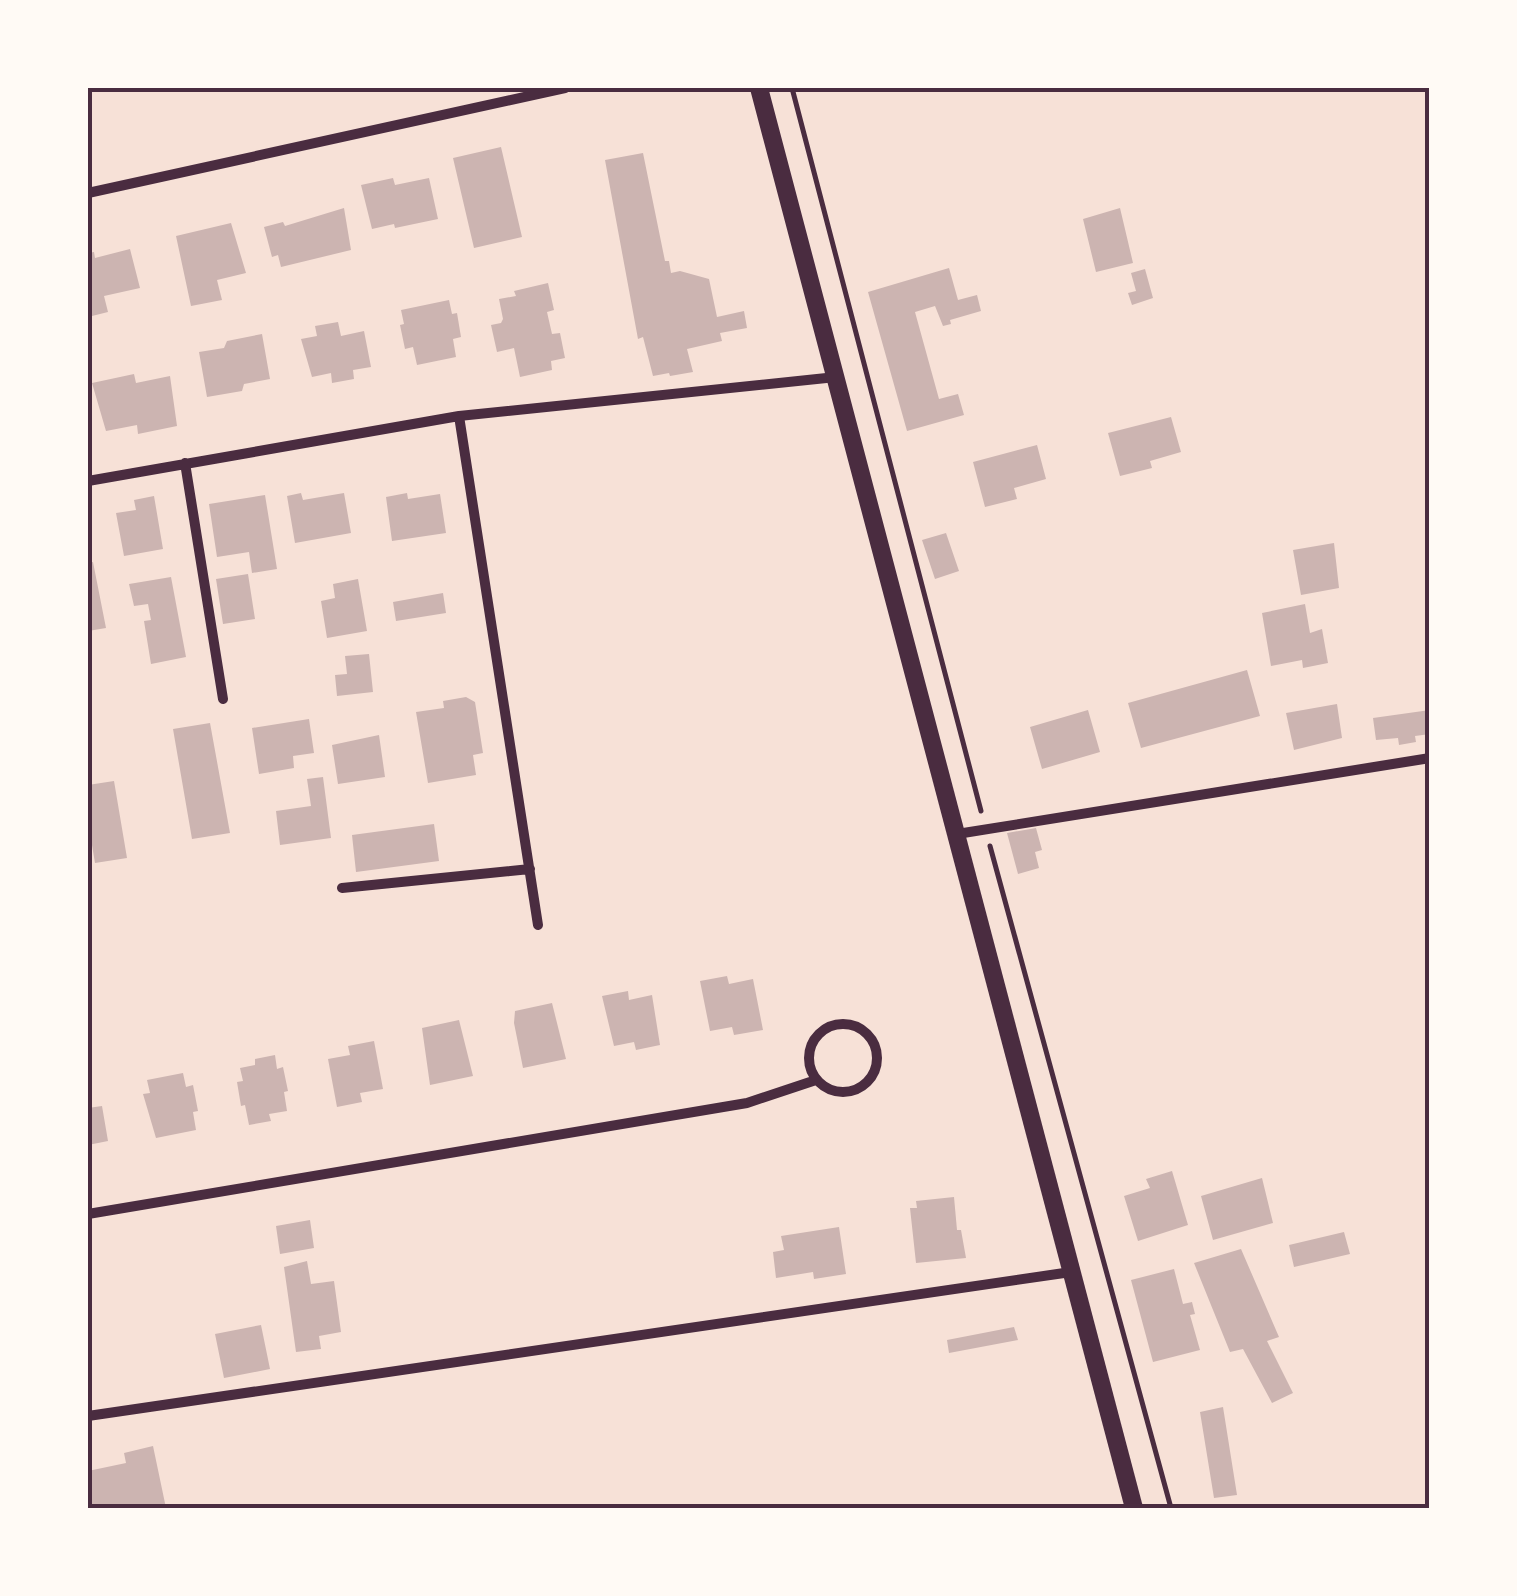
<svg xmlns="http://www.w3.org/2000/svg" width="1517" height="1596" font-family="'Work Sans',sans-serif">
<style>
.building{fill:#ccb4b1}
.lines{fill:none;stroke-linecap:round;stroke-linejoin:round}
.path{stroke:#4a2c40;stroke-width:5}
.minor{stroke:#4a2c40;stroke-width:10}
.tertiary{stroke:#4a2c40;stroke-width:18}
.neatline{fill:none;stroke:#4a2c40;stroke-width:4}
</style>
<rect width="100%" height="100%" fill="#f7e1d7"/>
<path class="building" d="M501,147L522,237L474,248L453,158Z
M643,153L665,261H669L671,273L680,271L709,279L717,317L744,311L747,328L720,333L722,341L687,349L693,372L670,376L669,373L653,376L643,337L638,339L605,160Z
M393,178L395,185L429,178L438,219L395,228L394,224L372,229L361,185Z
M344,208L351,250L281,267L278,255L272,257L264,227L283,222L285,226Z
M1120,208L1133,263L1096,272L1083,219Z
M231,223L246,273L217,280L222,300L191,306L176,236Z
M130,249L140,288L104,296L108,312L88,317V253L94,252L95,258Z
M949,268L958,300L977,295L981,311L950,320L951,324L943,326L935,306L915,312L939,399L958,394L964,415L907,431L868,292Z
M1145,269L1153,298L1132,305L1128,293L1136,291L1131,273Z
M548,283L554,310L547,312L552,334L560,333L565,358L551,361L552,370L520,377L514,348L497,352L491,325L501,323L503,319L499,299L516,296L514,291Z
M449,300L452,314L457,313L461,337L453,339L456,357L417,365L413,347L405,349L400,325L404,324L401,310Z
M338,322L341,336L364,331L371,367L353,370L354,379L332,383L331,373L312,377L301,339L317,336L315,326Z
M262,334L270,379L244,384L242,391L207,397L199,352L224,348L227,341Z
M134,374L136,383L170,376L177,426L138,434L137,425L106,431L92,383Z
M1171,417L1181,452L1150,461L1152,468L1120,476L1108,433Z
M1037,445L1046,479L1014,488L1017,499L985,507L973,462Z
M301,493L303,500L344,493L351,533L295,543L287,496Z
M407,493L408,499L440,494L446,533L392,541L386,497Z
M265,495L277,569L252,573L249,552L217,557L209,504Z
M154,496L163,549L124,556L116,513L136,510L134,500Z
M946,533L959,571L935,579L922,540Z
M1334,543L1339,588L1301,595L1293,550Z
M93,562L106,628L88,631V563Z
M248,574L255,619L223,624L216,579Z
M171,577L186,657L151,664L144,621L151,620L148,604L134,606L129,584Z
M358,579L367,631L327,638L321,601L335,598L333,584Z
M443,593L446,613L396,621L393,602Z
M1305,604L1310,633L1322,629L1328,663L1303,668L1302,660L1271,666L1262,613Z
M369,654L373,692L337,696L335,675L347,674L345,656Z
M1247,670L1260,716L1141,748L1128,703Z
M466,697L475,702L483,753L473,755L476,775L428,783L416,712L444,708L443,701Z
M1337,704L1342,738L1294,750L1286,713Z
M1088,710L1100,752L1042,769L1030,727Z
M1430,710V734L1415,736L1416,742L1399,745L1398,738L1376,740L1373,718Z
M309,719L314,753L293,756L294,768L259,774L252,728Z
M210,723L230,833L192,839L173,729Z
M379,735L385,777L338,784L332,745Z
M323,777L331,838L280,845L276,811L311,806L307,779Z
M114,781L127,858L95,863L88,821V785Z
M434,824L439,861L356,872L352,835Z
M1036,828L1042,850L1035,852L1039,868L1018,874L1007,833Z
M727,976L729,984L753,979L763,1030L734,1035L732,1027L710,1031L700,981Z
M628,991L629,1000L652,995L660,1045L636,1050L634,1042L614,1046L602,996Z
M552,1003L566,1059L523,1068L514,1023L515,1011Z
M459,1020L473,1076L430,1085L422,1028Z
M374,1041L383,1089L360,1093L362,1102L337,1107L328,1059L350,1055L348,1046Z
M275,1055L277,1069L283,1067L288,1091L284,1092L287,1111L269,1114L271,1121L249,1125L245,1105L241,1106L237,1082L243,1081L240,1068L255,1065V1059Z
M183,1073L186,1087L193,1085L198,1111L193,1112L196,1130L156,1138L143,1094L150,1093L147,1080Z
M102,1106L108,1141L88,1145V1108Z
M1172,1171L1188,1225L1138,1241L1124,1196L1150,1188L1146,1179Z
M1262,1178L1273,1223L1213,1240L1201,1196Z
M954,1197L957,1230H961L966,1258L916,1263L910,1208H917L916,1201Z
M310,1220L314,1248L280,1254L276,1226Z
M839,1227L846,1274L814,1279L813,1272L776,1278L773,1252L784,1250L781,1236Z
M1344,1232L1350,1254L1294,1267L1289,1245Z
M1241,1249L1279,1337L1267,1341L1293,1393L1272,1403L1243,1349L1230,1352L1194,1263Z
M307,1261L311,1284L334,1281L341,1332L319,1336L321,1349L296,1352L284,1267Z
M1174,1269L1183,1304L1192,1302L1195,1314L1190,1315L1200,1350L1153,1362L1131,1280Z
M261,1325L270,1369L224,1378L215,1334Z
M1014,1327L1018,1340L949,1353L947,1340Z
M1223,1407L1237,1495L1214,1498L1200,1412Z
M153,1446L166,1508H88V1471L126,1463L124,1453Z"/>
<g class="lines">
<path class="path" d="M792,88L981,811
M990,846L1171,1508"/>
<path class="minor" d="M88,193L565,88
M459,416L538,925
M185,463L223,699
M88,481L459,416L836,377
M957,834L1430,758
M342,888L530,869
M809 1058a34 34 0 1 1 68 0a34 34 0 1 1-68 0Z
M88,1214L747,1103L816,1080
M88,1416L1071,1272"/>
<path class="tertiary" d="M759,88L1134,1508"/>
</g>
<rect width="1517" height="1596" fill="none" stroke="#fffaf5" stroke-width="180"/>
<rect x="90" y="90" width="1337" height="1416" class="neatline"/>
</svg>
